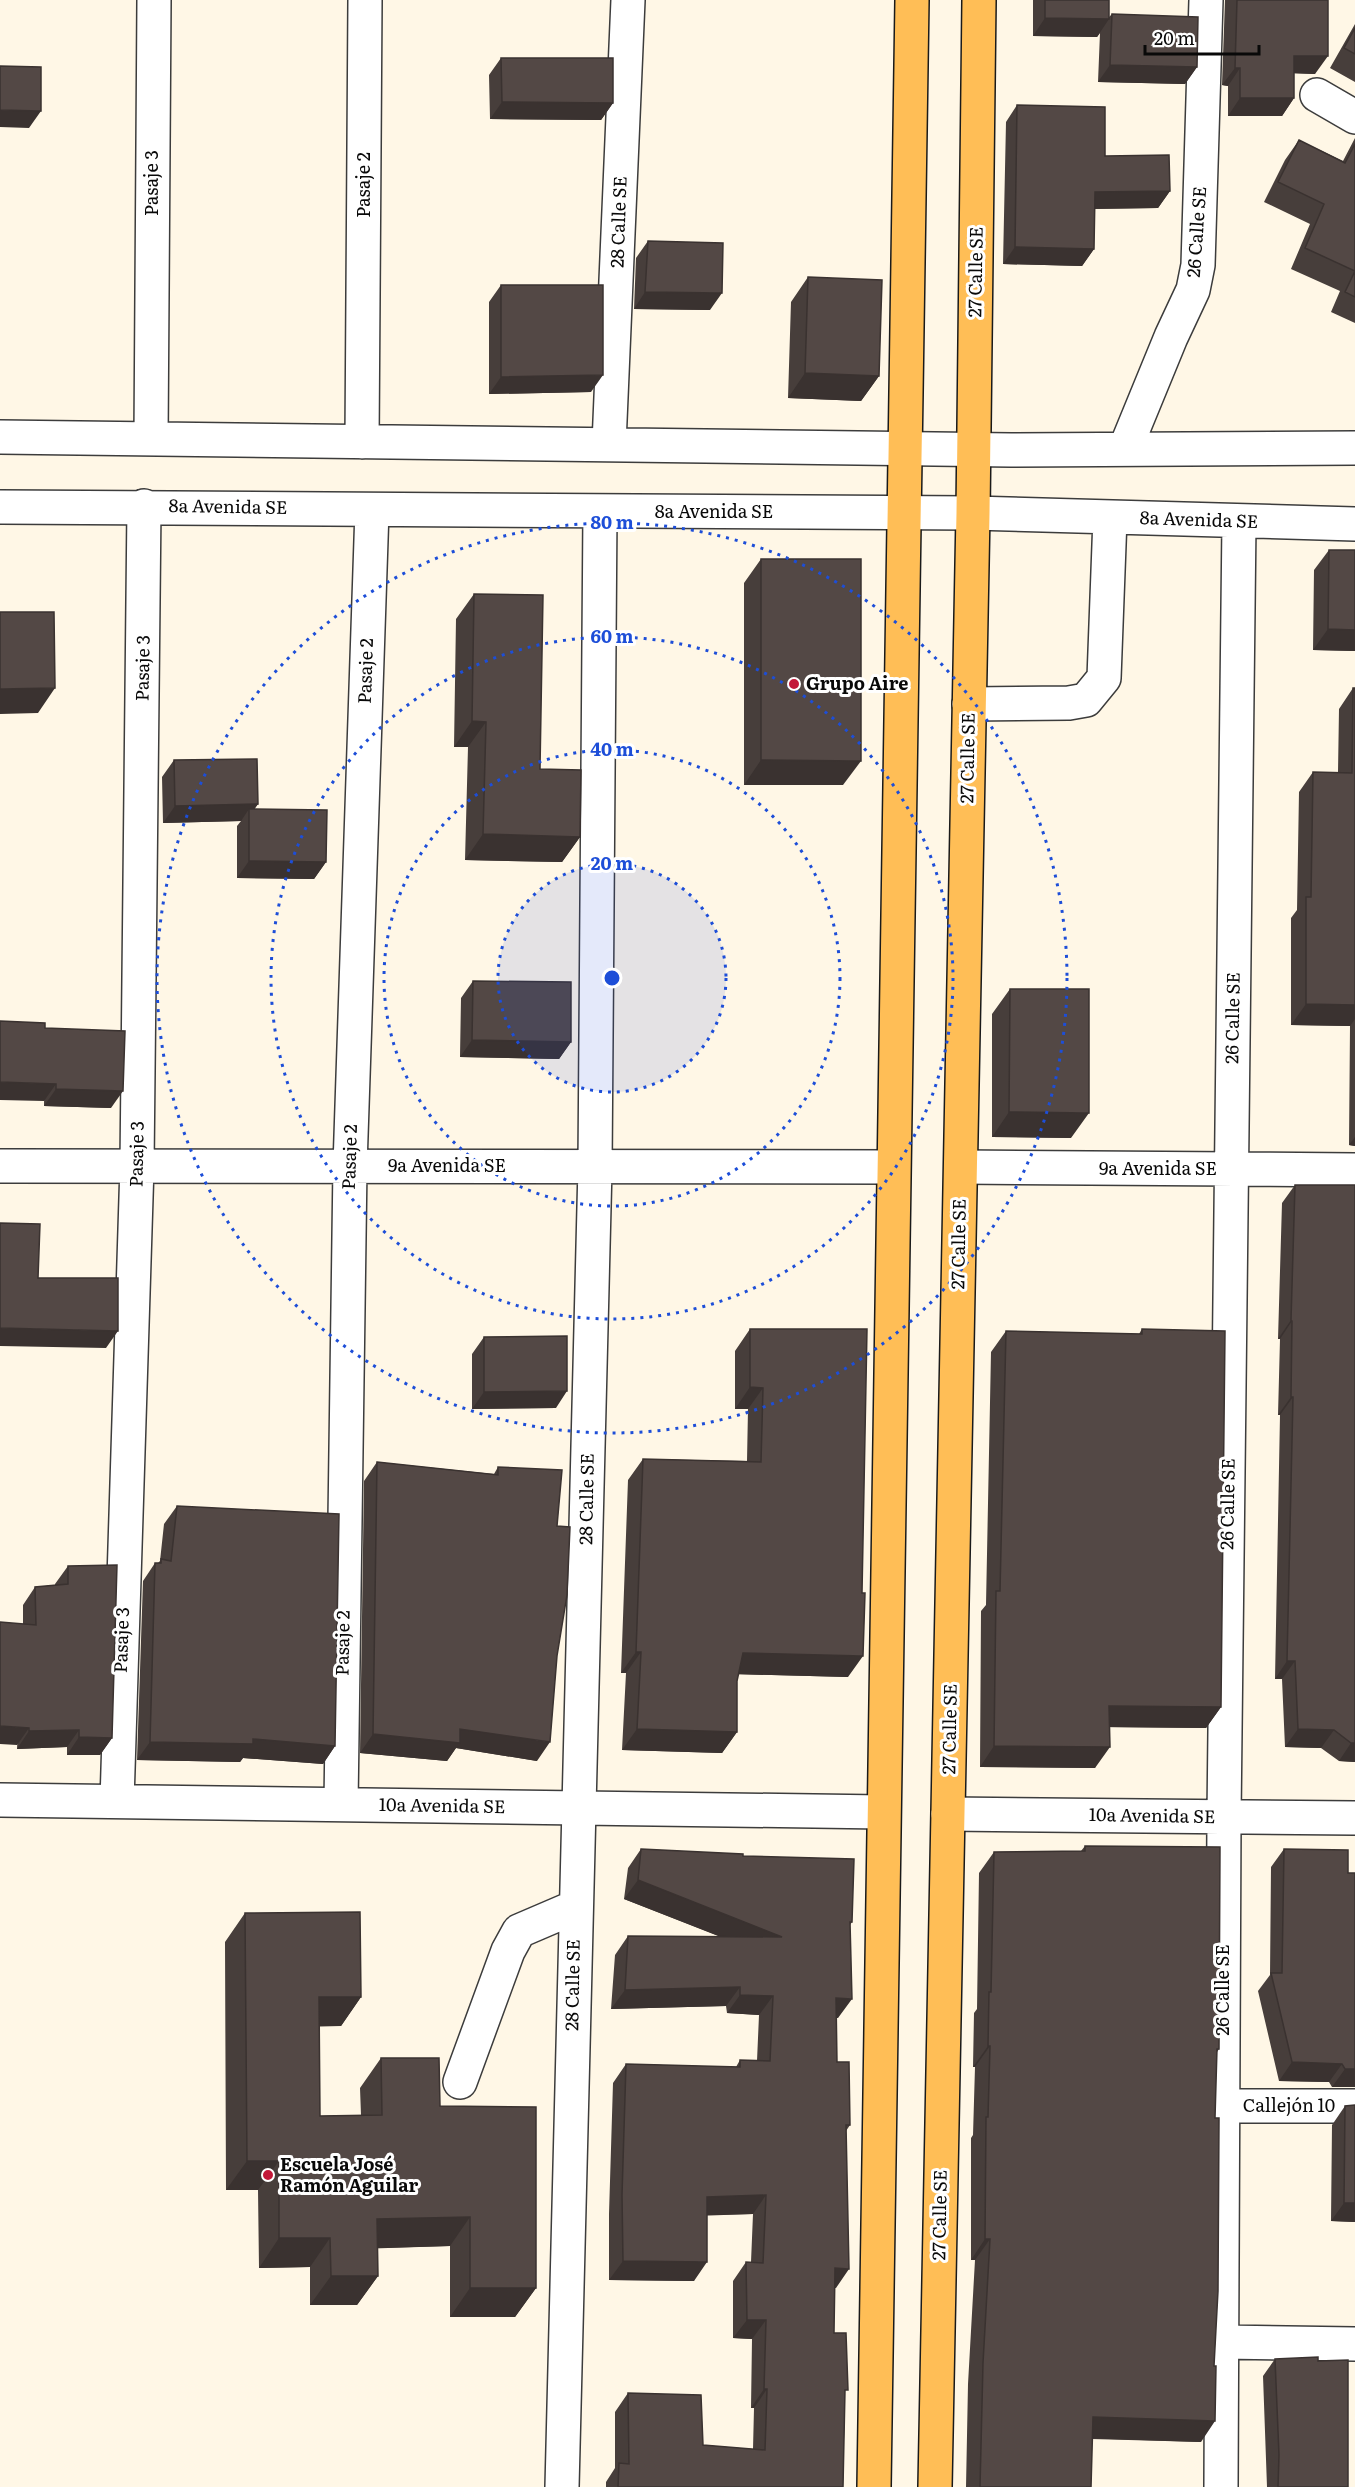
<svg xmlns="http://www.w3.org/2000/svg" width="1355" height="2487" font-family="Literata,serif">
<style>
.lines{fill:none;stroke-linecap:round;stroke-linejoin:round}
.minor-casing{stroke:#3c3c3c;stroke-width:36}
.major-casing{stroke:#1a1a1a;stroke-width:36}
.minor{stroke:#fff;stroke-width:33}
.major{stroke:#ffbe56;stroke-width:33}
.wall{fill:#473e3b}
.shaded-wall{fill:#3a3230}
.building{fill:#534845;stroke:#3a3230;stroke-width:1.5}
.ring{fill:none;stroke:#1d4ed8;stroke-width:3;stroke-dasharray:3 6}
.poi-dot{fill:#c31738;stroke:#fff;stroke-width:2}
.labels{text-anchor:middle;stroke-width:6;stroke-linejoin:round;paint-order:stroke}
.street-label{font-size:18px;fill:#090909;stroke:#fff}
.poi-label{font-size:18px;font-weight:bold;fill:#090909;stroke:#fff;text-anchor:start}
.centre{fill:#1d4ed8;stroke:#fff;stroke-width:3}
.ring-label{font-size:18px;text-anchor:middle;font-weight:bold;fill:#1d4ed8;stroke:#fff;stroke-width:6;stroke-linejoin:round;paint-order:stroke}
</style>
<rect width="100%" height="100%" fill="#fff7e6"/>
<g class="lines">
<g class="minor-casing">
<path id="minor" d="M1317,95L1355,117
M0,437L1011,450L1355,448
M151,439L154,0
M362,442L365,0
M609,444L628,0
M1125,449L1171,337L1193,290L1198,265L1206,0
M0,507L973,513L1355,524
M969,704L1069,703L1086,700L1104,678L1110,518
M0,1166L893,1167
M961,1167L1355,1170
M0,1800L883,1812
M117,1801L137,1166L144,506
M341,1804L350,1166L372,510
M948,1814L1355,1818
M460,2082L508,1951L519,1931L575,1907
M1223,2106H1355
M1222,2342L1355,2344
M562,2487L595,1167L600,511
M1221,2487L1224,1817L1239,522"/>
</g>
<g class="major-casing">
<path id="major" d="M874,2487L912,0
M935,2487L973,513L979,0"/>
</g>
<use href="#minor" class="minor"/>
<use href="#major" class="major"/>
</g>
<path class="wall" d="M1033,0H1109V17L1112,14L1197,67L1185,84L1098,82L1100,33L1097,37L1033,36Z
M1225,0H1328L1315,74L1294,73V98L1282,116H1228V86L1222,85Z
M1355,24V82L1330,68Z
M501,58L613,103L601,120L490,119L489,75Z
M1017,105L1105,156L1170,191L1158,208L1094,209V249L1082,266L1003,264L1006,122Z
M1355,138V323L1331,312L1340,291L1291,269L1310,224L1264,202L1285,160L1299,140L1343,161Z
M648,241L710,310L634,309L636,258Z
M808,277L879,376L861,401L788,398L791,302Z
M501,285L591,392L489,394V302Z
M1329,550H1355V651L1313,650L1314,570Z
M761,559L843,785H744V583Z
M474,594L540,769L580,837L562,862L465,860L468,747H454L456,619Z
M1353,688H1355V1146L1349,1145L1350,1026L1291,1025V918L1297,910L1299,792L1313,772H1338L1339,709Z
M174,760L258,804L254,809L326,862L314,879L237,878V826L241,821L163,823L162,777Z
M473,981L571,1042L559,1059L460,1057L461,998Z
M1010,989L1071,1138L992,1137V1014Z
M45,1028L111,1108L44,1106Z
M1295,1185L1355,1762L1339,1761L1321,1748L1285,1747L1282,1679H1275L1280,1415H1278L1280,1339H1278L1282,1203Z
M750,1329L848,1677L738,1674L737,1681V1732L722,1753L622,1750L626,1673H621L628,1480L643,1459L747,1461L748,1409H735V1351Z
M1142,1329L1221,1707L1206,1728L1110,1727L1095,1768L980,1767L981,1611L986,1605L991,1352L1006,1331L1139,1334Z
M484,1337L556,1408L472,1409V1354Z
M377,1462L494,1474L498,1467L537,1761L456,1748L447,1761L360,1753L364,1481Z
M177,1506L335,1746L323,1764L243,1758L240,1762L137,1760L143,1581L155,1563H158L160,1561L164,1524Z
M68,1566L112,1738L100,1755H67V1747L17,1749L23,1624V1605L35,1587L55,1585V1584Z
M1085,1846L1219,2049L1217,2052L1201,2442L1092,2439L1091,2487H966L968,2384L975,2260H971V2138L973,2135L975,2067H973L974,2013L977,2009L979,1873L994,1852L1081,1851Z
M641,1849L743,1856L852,1922L850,1925L838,2018H836L837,2062L850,2125L846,2131L836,2288H834V2333L845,2393L843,2487H606V2482L615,2468V2412L628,2393L703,2445L753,2449L754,2408H751L752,2339L733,2338V2281L746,2262H751L753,2214L707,2215L694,2281L609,2280V2214L613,2083L626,2064L736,2067L740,2060L757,2061L759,2015L727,2013L726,2006L611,2009L615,1955L628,1936H719L624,1899L628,1868Z
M1284,1849L1348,1873H1355V2087H1332L1329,2082L1279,2081L1258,1991L1270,1975L1271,1867Z
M245,1913L361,1997L341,2026H319L320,2116L361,2115L360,2088L381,2058L440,2106L536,2288L515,2317H450V2246L378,2248V2276L357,2305H310V2267L259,2268L258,2190H226L225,1942Z
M1355,2105V2222L1331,2221L1332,2125L1345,2106Z
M1275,2359L1318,2361L1348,2487H1267L1263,2376Z"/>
<path class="shaded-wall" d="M1045,18L1109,19L1097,37L1033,36Z
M1294,56H1328L1315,74L1282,73Z
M1110,65L1197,67L1185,84L1098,82Z
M1235,68H1240L1228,86L1222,85Z
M1240,98H1294L1282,116H1228Z
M502,102L613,103L601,120L490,119Z
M0,110L41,111L29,128L0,127Z
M1170,191L1158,208L1083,209L1095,192Z
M1015,247L1094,249L1082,266L1003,264Z
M645,292L722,293L710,310L634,309Z
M805,373L879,376L861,401L788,398Z
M603,375L591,392L489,394L501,377Z
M1328,629L1355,630V651L1313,650Z
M55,688L38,713L0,714V689Z
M472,721L486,722L468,747H454Z
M761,760L861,761L843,785H744Z
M258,804L249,817V809L241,821L163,823L175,806Z
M483,834L580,837L562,862L465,860Z
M249,861L326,862L314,879L237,878Z
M1306,1004L1355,1005V1019L1350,1026L1291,1025Z
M472,1040L571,1042L559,1059L460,1057Z
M0,1082L56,1084L44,1101L0,1100Z
M56,1089L123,1091L111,1108L44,1106Z
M1009,1112L1089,1113L1071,1138L992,1137Z
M1355,1137V1146L1349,1145Z
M1291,1320L1292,1321L1280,1339H1278Z
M0,1328L118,1331L106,1348L0,1346Z
M750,1387L763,1388L748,1409H735Z
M567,1391L556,1408L472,1409L484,1392Z
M1291,1397H1293L1280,1415H1278Z
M636,1652H641L626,1673H621Z
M743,1653L863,1656L848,1677L728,1674Z
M1287,1661H1295L1282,1679H1275Z
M1109,1706L1221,1707L1206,1728L1095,1727Z
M0,1726L29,1728L17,1745L0,1744Z
M460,1729L550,1742L537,1761L456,1748L447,1761L360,1753L373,1734Z
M637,1729L737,1732L722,1753L622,1750Z
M1298,1729L1334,1730L1321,1748L1285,1747Z
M79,1730L67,1747L17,1749L29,1731Z
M79,1737L112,1738L100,1755H67Z
M253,1739L335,1746L323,1764L243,1758L240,1762L137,1760L150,1742Z
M1351,1743H1355V1762L1339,1761Z
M994,1746L1110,1747L1095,1768L980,1767Z
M638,1880L782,1937L769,1956L624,1899Z
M740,1987L726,2006L611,2009L625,1990Z
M740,1995L773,1996L759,2015L727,2013Z
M319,1997H361L341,2026L298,2027Z
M836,1998L852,1999L838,2018L823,2017Z
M988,2046H990L975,2067H973Z
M1292,2062L1342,2064L1329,2082L1279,2081Z
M1345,2069H1355V2087H1332Z
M247,2161H279L258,2190H226Z
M766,2195L753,2214L694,2216L707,2197Z
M1344,2203H1355V2222L1331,2221Z
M470,2217L450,2246L357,2249L377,2219Z
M279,2238H330L310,2267L259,2268Z
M985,2239H990L975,2260H971Z
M623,2261L707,2262L694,2281L609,2280Z
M835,2268L849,2269L836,2288L821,2287Z
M331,2276H378L357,2305H310Z
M470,2288H536L515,2317H450Z
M747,2320H766L752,2339L733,2338Z
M764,2389H767L754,2408H751Z
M1093,2417L1215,2421L1201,2442L1078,2438Z"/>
<path class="building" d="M1045,0H1109V19L1045,18Z
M1237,0H1328V56H1294V98H1240V68H1235Z
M1112,14L1198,17L1197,67L1110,65Z
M1355,28V54L1344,48Z
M501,58H613V103L502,102Z
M0,66L41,67V111L0,110Z
M1017,105L1105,107V156L1169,155L1170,191L1095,192L1094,249L1015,247Z
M1299,140L1345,163L1355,144V297L1345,292L1355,271L1305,248L1324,204L1278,182Z
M648,241L723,243L722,293L645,292Z
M808,277L882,280L879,376L805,373Z
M501,285H603V375L501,377Z
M1329,550H1355V630L1328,629Z
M761,559H861V761L761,760Z
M474,594L543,595L540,769L581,770L580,837L483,834L486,722L472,721Z
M0,612H54L55,688L0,689Z
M1353,688H1355V1005L1306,1004V897H1311L1313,772L1352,773Z
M257,759L258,804L175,806L174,760Z
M249,809L327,810L326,862L249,861Z
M473,981L571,982V1042L472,1040Z
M1010,989H1089V1113L1009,1112Z
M0,1021L45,1023V1028L125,1031L123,1091L56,1089V1084L0,1082Z
M1295,1185H1355V1743H1351L1334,1730L1298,1729L1295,1661H1287L1293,1397H1291L1292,1321L1291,1320Z
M0,1223L40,1224L38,1278H118V1331L0,1328Z
M750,1329H867L862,1593H865L863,1656L743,1653L737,1681V1732L637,1729L641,1652H636L643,1459L761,1462L763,1388L750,1387Z
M1142,1329L1225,1331L1221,1707L1109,1706L1110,1747L994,1746L996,1591H1000L1006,1331L1142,1334Z
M567,1336V1391L484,1392V1337Z
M377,1462L498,1475V1467L562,1470L557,1526L570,1527L567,1595L557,1656L550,1742L460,1729V1743L373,1734Z
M177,1506L339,1514L335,1746L253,1739V1744L150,1742L155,1563H161V1559L171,1561Z
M117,1565L112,1738L79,1737V1730L29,1731V1728L0,1726V1622L36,1625L35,1587L68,1584V1566Z
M1085,1846L1220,1847L1219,2049H1217L1215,2118H1219L1218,2291L1214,2366H1216L1215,2421L1093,2417L1091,2487H980L983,2363L990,2239H985L986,2117H988L990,2046H988L989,1992H991L994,1852L1085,1851Z
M641,1849L743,1854V1856L854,1859L852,1922H850L852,1999L836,1998L837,2062H849L850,2125H846L849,2269L835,2268L834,2333H846L848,2390H845L843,2487H618L619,2463L629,2464L628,2393L701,2395L703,2445L765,2450L767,2389H764L766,2320H747L746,2262L763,2263L766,2195L707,2197V2262L623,2261L622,2195L626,2064L740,2067V2060L770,2061L773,1996L740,1995V1987L625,1990L628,1936L782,1937L638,1880Z
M1284,1849L1348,1850V1873H1355V2069H1345L1342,2064L1292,2062L1271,1973H1282Z
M360,1912L361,1997H319L320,2116L382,2115L381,2058H439L440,2106L536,2107V2288H470V2217L377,2219L378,2276H331L330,2238H279V2161H247L245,1913Z
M1355,2105V2203H1344L1345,2106Z
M1318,2357V2361L1348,2360V2487H1278L1279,2455L1275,2359Z"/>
<circle cx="612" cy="978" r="114" fill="#1d4ed8" fill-opacity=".12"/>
<g class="ring">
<circle cx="612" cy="978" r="114"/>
<circle cx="612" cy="978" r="228"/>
<circle cx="612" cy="978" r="341"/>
<circle cx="612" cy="978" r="455"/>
</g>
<g class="poi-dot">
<circle cx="794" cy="684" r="6"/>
<circle cx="268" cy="2175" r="6"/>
</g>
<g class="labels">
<g class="street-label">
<text transform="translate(152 183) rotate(-90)" y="6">Pasaje 3</text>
<text transform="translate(364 185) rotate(-90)" y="6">Pasaje 2</text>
<text transform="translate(619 222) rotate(-88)" y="6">28 Calle SE</text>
<text transform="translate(1197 232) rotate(-86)" y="6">26 Calle SE</text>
<text transform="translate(976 272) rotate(-89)" y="6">27 Calle SE</text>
<text transform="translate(228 507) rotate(1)" y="6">8a Avenida SE</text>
<text x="714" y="518">8a Avenida SE</text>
<text transform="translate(1199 520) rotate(2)" y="6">8a Avenida SE</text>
<text transform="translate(143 668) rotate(-89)" y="6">Pasaje 3</text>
<text transform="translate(366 671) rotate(-88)" y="6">Pasaje 2</text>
<text transform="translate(968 758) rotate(-89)" y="6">27 Calle SE</text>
<text transform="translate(1233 1018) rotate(-89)" y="6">26 Calle SE</text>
<text transform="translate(137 1154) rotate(-89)" y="6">Pasaje 3</text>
<text transform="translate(350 1157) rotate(-88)" y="6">Pasaje 2</text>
<text x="447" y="1172">9a Avenida SE</text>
<text x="1158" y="1175">9a Avenida SE</text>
<text transform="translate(959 1244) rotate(-89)" y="6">27 Calle SE</text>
<text transform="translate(587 1499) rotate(-89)" y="6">28 Calle SE</text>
<text transform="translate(1228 1504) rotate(-89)" y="6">26 Calle SE</text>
<text transform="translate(122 1640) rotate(-88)" y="6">Pasaje 3</text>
<text transform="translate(343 1643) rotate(-89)" y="6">Pasaje 2</text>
<text transform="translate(950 1729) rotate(-89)" y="6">27 Calle SE</text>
<text transform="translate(442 1806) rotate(1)" y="6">10a Avenida SE</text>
<text transform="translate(1152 1816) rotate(1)" y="6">10a Avenida SE</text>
<text transform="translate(573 1985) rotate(-89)" y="6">28 Calle SE</text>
<text transform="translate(1223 1990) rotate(-90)" y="6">26 Calle SE</text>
<text x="1289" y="2112">Callejón 10</text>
<text transform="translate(940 2215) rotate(-89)" y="6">27 Calle SE</text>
</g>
<g class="poi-label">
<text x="806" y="690">Grupo Aire</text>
<text x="280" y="2171">Escuela José<tspan x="280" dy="21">Ramón Aguilar</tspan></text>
</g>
</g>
<circle cx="612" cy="978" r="9" class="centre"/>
<g class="ring-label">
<text x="612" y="529">80 m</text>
<text x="612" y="643">60 m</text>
<text x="612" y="756">40 m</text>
<text x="612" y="870">20 m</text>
</g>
<path d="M1145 45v9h114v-9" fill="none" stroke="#090909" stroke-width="3"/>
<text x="1154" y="45" font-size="18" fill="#090909" stroke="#ffffff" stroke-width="4.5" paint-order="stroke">20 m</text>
</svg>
